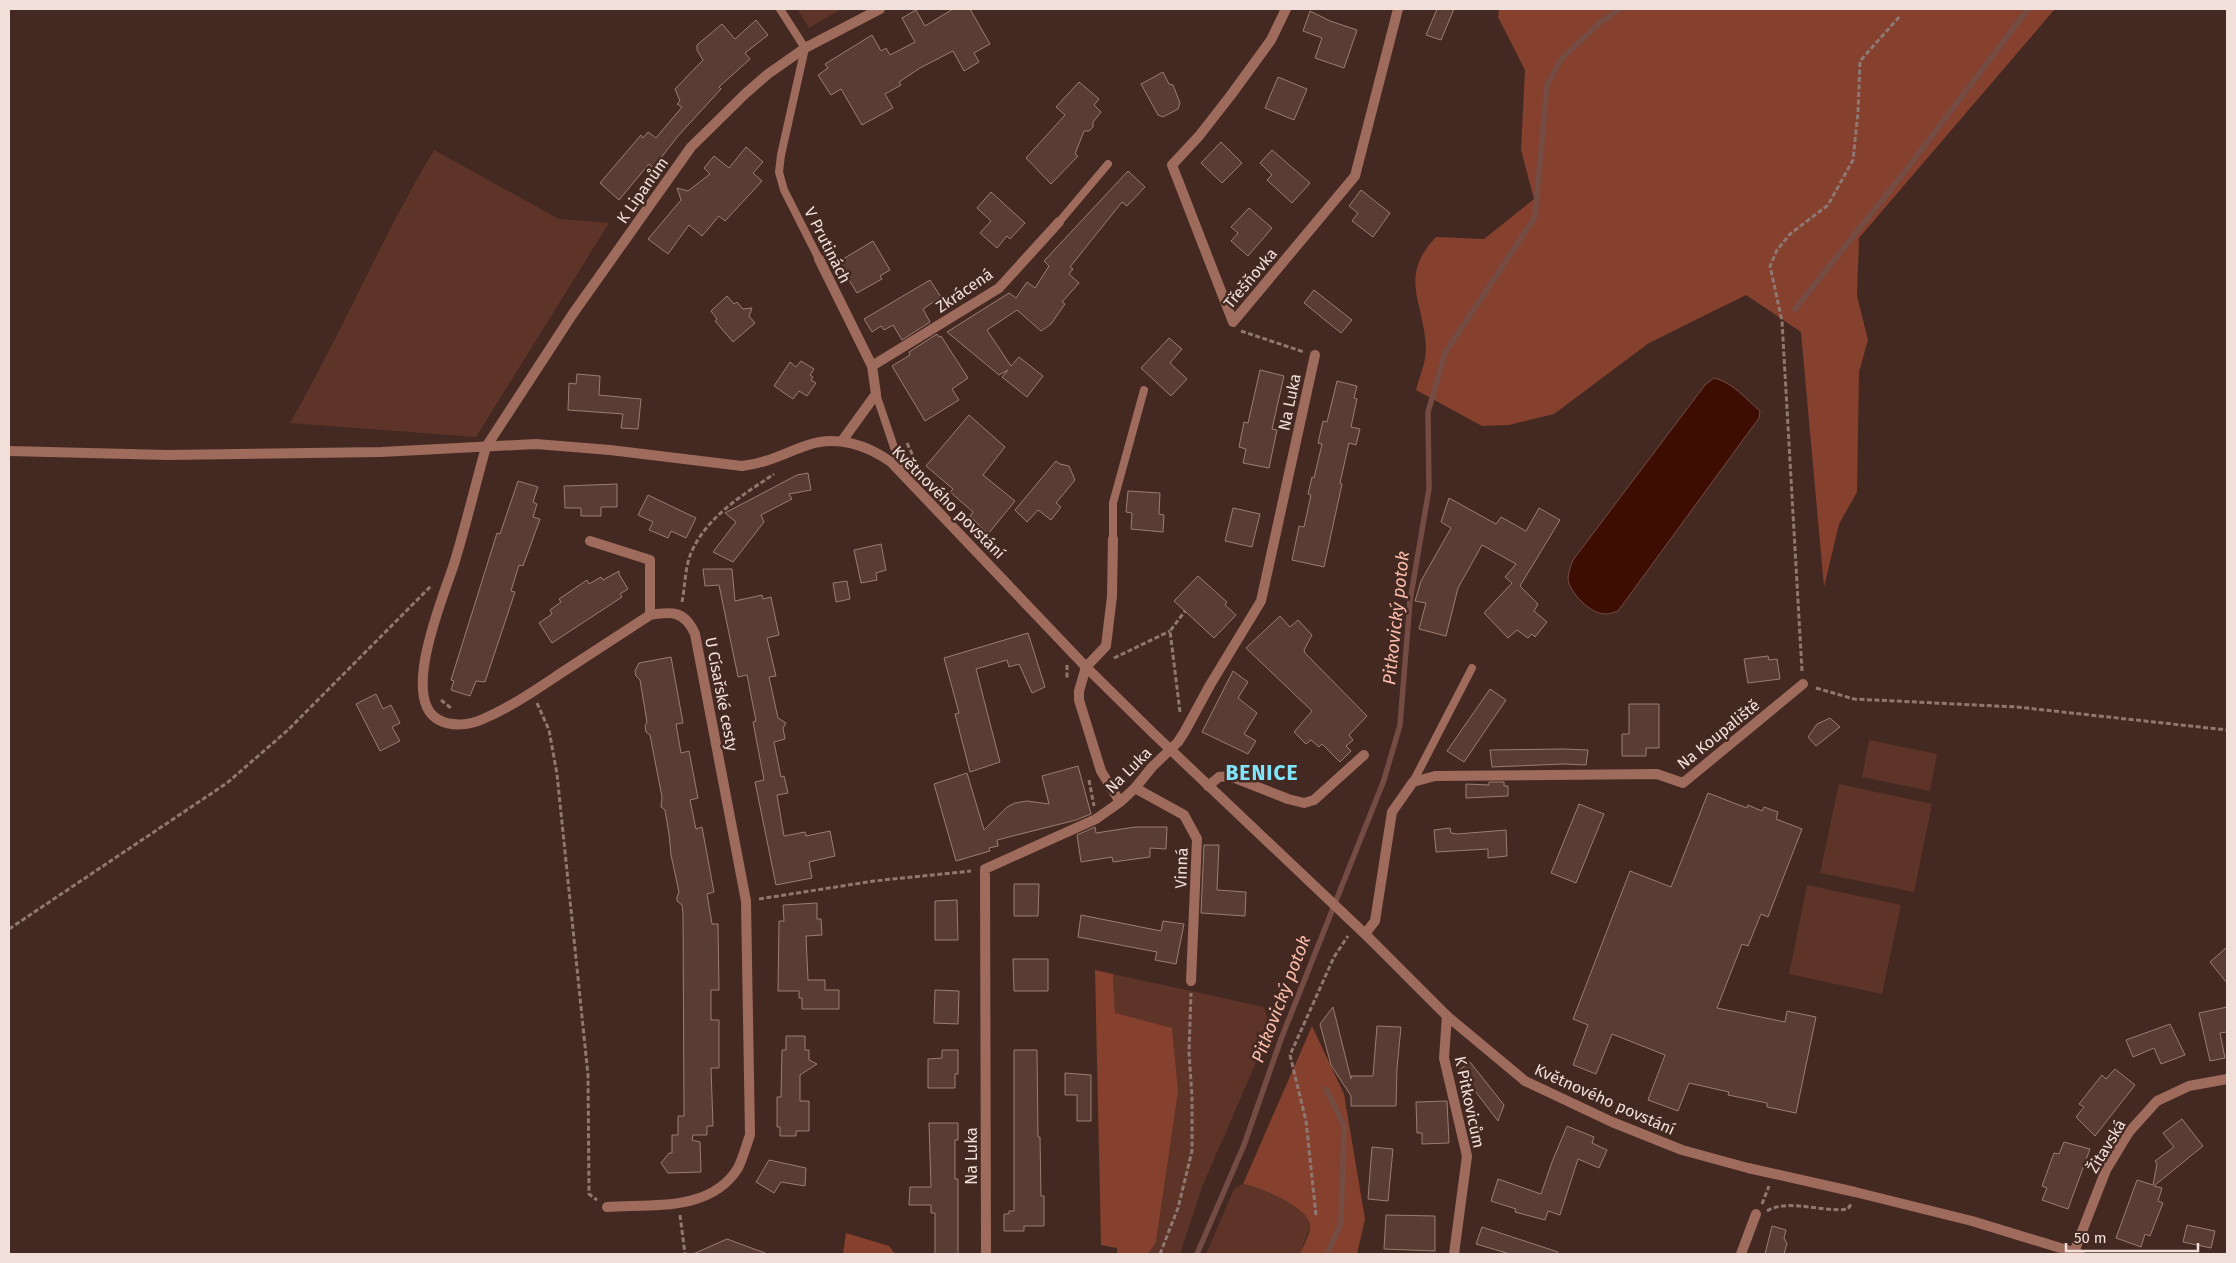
<svg xmlns="http://www.w3.org/2000/svg" width="2236" height="1263" font-family="'Fira Sans',sans-serif">
<style>
.green{fill:#5e3328}
.forest{fill:#85412e}
.water{fill:#3e0d02;stroke:#744c43}
.lines{fill:none;stroke-linecap:round;stroke-linejoin:round}
.stream{stroke:#744c43;stroke-width:5.5}
.building{fill:#593d35;stroke:#9c7c72}
.path{stroke:#8e7871;stroke-width:3;stroke-dasharray:5 2.5;stroke-linecap:butt}
.service{stroke:#9f6b5c;stroke-width:8}
.minor{stroke:#9f6b5c;stroke-width:10}
.tertiary{stroke:#9f6b5c;stroke-width:10}
.labels{text-anchor:middle;stroke-width:5;stroke-linejoin:round;paint-order:stroke}
.street-label{font-size:16px;fill:#f1dfda;stroke:#432921}
.water-label{font-size:18px;font-style:italic;fill:#fcbdac;stroke:#432921}
.district-label{font-size:21px;font-weight:bold;letter-spacing:1px;fill:#80e4fd;stroke:#432921}
</style>
<rect width="100%" height="100%" fill="#432921"/>
<path class="green" d="M797,9H842L809,28Z
M434,150L559,219L609,223L476,437L290,423C341,334 381,238 434,150Z
M1869,740L1937,754L1930,791L1862,777Z
M1839,784L1932,804L1914,892L1820,873Z
M1807,885L1901,905L1882,994L1789,974Z
M1113,974L1264,1007L1271,1028L1202,1187L1180,1254H1148L1156,1242L1178,1092L1115,1013Z
M1282,1103L1310,1227L1300,1254H1206L1234,1189L1243,1184L1267,1191Z"/>
<path class="forest" d="M1499,9H2055L1859,238L1857,296L1868,340L1859,372L1857,492L1839,524L1824,587L1801,332L1746,295L1649,343L1554,414L1509,425L1482,426L1416,390C1419,378 1426,362 1426,349C1425,303 1397,278 1436,237L1484,239L1534,199L1521,150L1525,70L1498,17Z
M1095,970L1113,974L1115,1013L1172,1028L1178,1092L1156,1242L1148,1254H1117V1248L1101,1245Z
M1312,1026L1344,1094L1365,1219L1357,1254H1300C1303,1246 1311,1233 1310,1225C1308,1206 1259,1187 1243,1184Z
M846,1233L889,1246L895,1254H843Z"/>
<path class="water" d="M1714,378C1732,382 1746,399 1760,411L1759,418L1618,611C1614,612 1610,614 1606,614C1591,615 1570,593 1568,579C1568,573 1571,565 1573,560L1705,385Z"/>
<g class="lines">
<path class="stream" d="M1795,309L1906,170L2028,9
M1326,1089L1344,1126L1341,1223L1327,1254
M1197,1254L1244,1145L1281,1039L1384,780L1400,725L1410,601L1429,489L1428,412L1445,353L1535,217L1547,85L1562,58L1603,20L1621,9"/>
</g>
<path class="building" d="M953,9H970L990,44L974,53L979,62L964,71L953,51L920,68L899,82L901,85L885,94L893,108L862,125L841,89L831,95L818,75L828,68L825,64L872,35L881,51L886,48L890,55L915,42L902,18L916,10L925,26Z
M1437,9H1454L1441,40L1426,35Z
M1310,11L1330,21L1357,30L1344,68L1315,58L1322,38L1303,31Z
M756,20L768,35L745,53L750,59L719,87L721,89L678,136L653,168L649,164L619,200L600,183L641,135L643,138L648,132L656,138L682,107L677,104L680,101L675,89L703,60L697,50V45L722,24L735,39Z
M1163,72L1169,84L1173,85L1180,103L1178,109L1163,117L1158,115L1141,84Z
M1278,77L1307,89L1294,120L1265,108Z
M1079,82L1099,99L1094,105L1101,112L1093,122V127L1089,131H1084L1075,154L1078,156L1051,184L1026,158L1065,115L1056,107Z
M1221,142L1242,163L1222,183L1201,163Z
M746,147L763,162L753,173L762,181L725,221L719,216L702,236L689,225L668,254L648,239L681,200L677,188L688,191L710,174L704,168L714,156L729,168Z
M1272,150L1310,183L1292,203L1267,180L1272,175L1260,163Z
M1128,171L1145,187L1127,206L1122,202L1070,267L1073,269L1069,274L1079,283L1062,302L1065,304L1051,324L1041,331L1017,310L987,330L1011,366L1019,357L1043,376L1027,397L1002,377L1008,370L999,375L947,332L1009,293L1016,298L1027,282L1035,288L1049,266L1044,261Z
M1361,190L1390,213L1373,237L1352,221L1358,213L1349,206Z
M991,192L1025,223L1010,239L1007,236L997,248L980,233L991,221L977,208Z
M1249,208L1272,228L1248,256L1231,241L1238,233L1231,227Z
M873,241L890,270L880,276L882,279L857,293L838,262Z
M930,280L941,297L923,309L930,322L902,340L893,325L884,330L881,326L872,332L864,319Z
M1314,290L1352,320L1341,333L1304,303Z
M727,296L734,304L737,302L743,309L752,308L749,316L755,323L733,342L715,321L717,319L711,311Z
M937,334L939,337L941,336L968,378L952,389L959,400L925,421L892,366L910,355L909,352Z
M1169,338L1182,349L1170,363L1187,379L1171,396L1141,368Z
M801,361L814,369L810,375L813,377L811,380L816,383L807,396L799,391L793,399L774,386L790,362L796,367Z
M1260,370L1284,376L1272,429L1277,430L1269,468L1243,463L1246,449L1239,447L1244,422L1248,423Z
M577,374L600,376L599,395L641,399L638,429L621,428L623,414L568,410L569,383L576,384Z
M1337,381L1357,386L1354,398L1357,399L1351,427L1360,429L1356,445L1349,443L1340,483L1342,484L1324,567L1292,560L1299,526L1304,527L1311,495L1308,494L1312,477L1314,478L1322,444L1318,443L1323,421L1327,422Z
M969,415L1005,447L983,475L1015,501L988,534L970,516L973,512L950,492L953,489L926,466Z
M1056,461L1060,464L1069,466L1075,480L1056,503L1061,507L1051,520L1038,510L1027,522L1015,510Z
M808,473L811,490L789,494L792,499L761,515L764,522L733,562L713,552L736,522L725,513L797,475Z
M518,481L538,487L533,502L537,504L533,517L540,519L523,566L519,565L511,591L515,592L485,682L476,681L470,696L451,690L454,681L451,680L497,533L500,534Z
M617,484V507H601V516H581V508H565L564,486Z
M1128,491L1160,493L1159,514L1164,515L1163,532L1131,529L1132,513L1126,512Z
M648,495L696,518L686,538L671,531L668,538L649,530L653,522L638,515Z
M1449,498L1496,524L1501,517L1526,531L1539,508L1560,520L1520,586L1538,604L1534,611L1547,622L1535,637L1532,634L1528,638L1517,630L1508,638L1484,613L1512,583L1505,577L1516,564L1482,545L1458,588L1446,636L1419,629L1426,603L1415,601L1421,581L1451,528L1441,522Z
M1233,508L1260,514L1252,547L1225,541Z
M881,544L886,570L876,573L877,580L861,583L854,550Z
M703,569H732L735,601L762,595L763,599L771,597L779,635L767,638L776,676L769,677L778,718L786,723L783,728L785,739L774,742L781,777L784,776L788,793L777,795L784,836L805,832L806,836L830,831L835,856L809,862L812,878L776,885L755,782L764,780L753,722L756,721L747,675L738,677L719,585L705,586Z
M619,571V574L628,589L620,594L622,597L552,643L539,623L552,614L550,610L561,602L559,599L587,580L589,584L601,577L603,580Z
M1198,576L1227,602L1225,605L1236,615L1214,638L1174,601Z
M847,581L850,599L836,602L833,583Z
M1280,616L1290,627L1298,620L1312,635L1304,650L1305,653L1367,716L1349,735L1353,740L1346,746L1351,751L1340,762L1322,744L1319,747L1311,740L1306,744L1294,732L1312,711L1246,648Z
M1028,633L1045,687L1032,693L1019,664L1009,667L1007,660L976,669L1000,762L970,772L955,714L959,713L944,658Z
M1768,656L1769,660L1777,659L1780,679L1748,683L1744,659Z
M671,657L683,723L676,724L681,753L689,751L698,798L690,800L696,829L702,827L714,892L707,894L712,924H718L719,990H711V1020H719V1068H711L713,1126H707V1135H693L692,1140L700,1142L701,1172L668,1173L661,1163L669,1153H672V1135H678V1116H684L683,914L682,905L677,901V897L679,892L671,855L669,834L665,810L661,807L662,797L650,735L646,732L645,726L647,722L640,680L636,676L635,671L639,663Z
M1233,671L1248,682L1238,698L1257,713L1244,734L1256,741L1248,754L1202,732Z
M1490,689L1506,700L1464,762L1447,751Z
M376,694L383,709L391,705L400,723L392,727L400,741L380,751L356,704Z
M1629,704H1659V748H1646V756H1622V734H1629Z
M1830,718L1840,727L1816,746L1808,737L1817,724Z
M1490,750L1563,749L1588,750L1586,765L1563,764L1492,767Z
M1078,766L1091,814L1076,820L997,840L998,846L989,848L990,851L956,861L934,784L967,773L984,830L1007,807L1015,803L1027,801L1049,804L1042,776Z
M1489,782H1504V786H1508V796L1466,798V784L1489,785Z
M1708,793L1747,808L1748,805L1762,811L1764,807L1778,812L1776,819L1802,829L1768,917L1761,914L1748,946L1742,944L1717,1008L1785,1022L1787,1011L1816,1017L1796,1113L1767,1107V1103L1728,1095L1729,1092L1689,1083L1678,1111L1648,1100L1665,1055L1612,1034L1596,1074L1573,1065L1588,1025L1573,1019L1630,871L1671,887Z
M1579,804L1604,814L1576,883L1551,873Z
M1095,827L1096,833L1135,827H1167L1166,849L1150,848V857L1113,862L1112,857L1081,862L1077,835Z
M1450,828L1451,833L1458,834L1506,830L1507,856L1488,858V849L1436,852L1434,830Z
M1204,845H1219L1217,890L1246,892L1245,916L1201,913Z
M1014,884H1039L1038,916H1014Z
M957,900L958,940H935V901Z
M817,903V919H821L822,935L806,936L808,980H825V990H839V1009H802V998H799V991H778L779,921H784L783,905Z
M1081,915L1161,931L1163,921L1184,924L1176,964L1155,960L1157,952L1078,937Z
M2227,947V983L2210,962Z
M1013,959H1048V991H1014Z
M935,990L959,991L958,1024L934,1023Z
M1333,1007L1351,1079V1076H1373L1377,1026L1401,1027L1397,1068L1396,1106H1351V1096L1331,1065L1320,1024Z
M2227,1007V1032L2220,1033L2225,1058L2210,1061L2199,1013Z
M2170,1024L2185,1055L2161,1064L2154,1048L2133,1057L2126,1040Z
M786,1036H805V1050H809V1060L817,1064L800,1075V1101H809V1131H796V1136H780V1127H777V1097H781L782,1050H786Z
M942,1050H958V1074H955V1088H928V1059L942,1058Z
M1014,1050H1037L1038,1137H1040L1041,1196H1044V1226H1024V1231H1004V1214H1009V1211H1014Z
M1470,1062L1504,1105L1498,1121L1459,1070Z
M2115,1069L2135,1085L2095,1136L2076,1117L2084,1107L2079,1104L2102,1075L2106,1079Z
M1065,1073L1091,1075V1121H1077V1095H1065Z
M1447,1101L1449,1143L1422,1144V1133H1417L1416,1102Z
M2182,1119L2203,1146L2154,1186L2162,1188L2158,1201L2163,1203L2150,1236L2145,1234L2141,1247L2116,1238L2137,1180L2153,1185L2157,1164L2155,1161L2174,1147L2163,1133Z
M929,1123H958V1140H955V1179H958V1254H935V1213H931V1205H909L910,1187H931Z
M1567,1126L1594,1137L1592,1143L1607,1150L1599,1168L1578,1159L1560,1215L1548,1211L1545,1220L1515,1212L1516,1209L1491,1201L1498,1179L1541,1194L1552,1162Z
M2064,1142L2090,1149L2068,1209L2042,1200L2047,1188L2042,1186L2054,1153L2059,1154Z
M1372,1147L1393,1149L1388,1201L1368,1199Z
M769,1160L806,1168L805,1186L781,1182L774,1193L756,1182Z
M1386,1215L1435,1216V1251L1384,1249Z
M2187,1225L2215,1231L2211,1248L2183,1242Z
M1772,1226L1786,1230L1784,1238L1787,1244L1784,1254H1765Z
M1482,1227L1558,1252L1557,1254H1510L1476,1244Z
M727,1239L765,1253V1254H693Z"/>
<g class="lines">
<path class="path" d="M1241,331L1304,352
M907,443L920,471
M682,602C685,587 685,567 691,553C707,516 743,495 774,474
M1114,658L1170,631
M1067,665V679
M1802,671L1782,321L1770,266L1777,250L1790,234L1828,205L1853,160L1858,112L1860,61L1900,16
M1816,688L1854,699L2017,707L2227,730
M441,700L452,709
M537,703L549,730L557,774L588,1075L589,1194L597,1200
M1180,712L1170,631L1185,611
M1089,780L1094,806
M759,899L874,881L971,871
M9,929L227,783L288,730L431,586
M1762,1204L1769,1186
M1767,1211C1788,1198 1823,1213 1848,1209L1851,1204
M680,1215L685,1254
M1316,1215L1306,1121L1290,1055L1334,957L1348,936
M1160,1254L1178,1208L1192,1151V1097L1189,1052L1191,993"/>
<path class="service" d="M780,9L805,48L781,155L779,172L784,190L819,259
M1059,222L1108,164
M876,394L902,471
M1113,539V503L1144,390
M1413,782L1472,668"/>
<path class="minor" d="M1286,9L1271,40L1231,95L1199,136L1172,165L1233,322L1355,176L1398,9
M819,259L872,366L876,394L842,441
M872,366L999,288L1059,222
M486,447C475,486 466,525 454,564C444,595 399,700 439,720C452,727 470,725 483,719C509,708 534,691 558,675C589,655 619,635 650,615C672,611 685,611 695,634L746,901L750,1135C746,1146 743,1158 738,1168C711,1212 652,1204 607,1207
M1113,539L1112,596L1106,646L1086,667L1079,691V700L1101,771L1120,802
M590,541L650,560V615
M1208,786L1219,777L1230,776L1288,799L1304,803L1314,800L1364,755
M1135,788L1184,815L1197,839L1191,981
M1365,934L1375,921L1392,812L1413,782L1435,776L1657,774L1683,783L1803,684
M1447,1016L1444,1058L1467,1156L1454,1254
M986,1252L985,869L1096,819L1120,802L1135,788L1152,767L1178,742L1185,731L1210,685L1261,601L1315,355
M2074,1252L2106,1170L2129,1132L2157,1101L2189,1086L2227,1079
M1741,1254L1756,1214"/>
<path class="tertiary" d="M486,447L572,315L691,147L745,94L768,74L805,48L880,9
M9,451L168,455L381,452L536,444L610,450L742,466C768,463 784,453 808,445C837,435 867,445 891,462L1086,667L1153,733L1365,934L1447,1016L1525,1081L1612,1122L1682,1150L1748,1168L1855,1192L1972,1221L2080,1254"/>
</g>
<g class="labels">
<g class="street-label">
<text transform="translate(642 190) rotate(-55)" y="6">K Lipanům</text>
<text transform="translate(828 245) rotate(63)" y="6">V Prutinách</text>
<text transform="translate(1250 278) rotate(-50)" y="6">Třešňovka</text>
<text transform="translate(964 290) rotate(-34)" y="6">Zkrácená</text>
<text transform="translate(1289 402) rotate(-78)" y="6">Na Luka</text>
<text transform="translate(949 502) rotate(45)" y="6">Květnového povstání</text>
<text transform="translate(722 694) rotate(79)" y="6">U Císařské cesty</text>
<text transform="translate(1718 734) rotate(-39)" y="6">Na Koupaliště</text>
<text transform="translate(1128 770) rotate(-45)" y="6">Na Luka</text>
<text transform="translate(1181 868) rotate(-88)" y="6">Vinná</text>
<text transform="translate(1605 1099) rotate(24)" y="6">Květnového povstání</text>
<text transform="translate(1470 1102) rotate(78)" y="6">K Pitkovicům</text>
<text transform="translate(2106 1146) rotate(-59)" y="6">Žitavská</text>
<text transform="translate(971 1156) rotate(-90)" y="6">Na Luka</text>
</g>
<g class="water-label">
<text transform="translate(1396 618) rotate(-84)" y="6">Pitkovický potok</text>
<text transform="translate(1281 999) rotate(-69)" y="6">Pitkovický potok</text>
</g>
<g class="district-label">
<text x="1262" y="780">BENICE</text>
</g>
</g>
<rect width="2236" height="1263" fill="none" stroke="#f1dfda" stroke-width="20"/>
<path d="M2066 1243v8h132v-8" fill="none" stroke="#f1dfda" stroke-width="2.5"/>
<text x="2074" y="1243" font-size="15" fill="#f1dfda" stroke="#432921" stroke-width="4" paint-order="stroke">50 m</text>
</svg>
